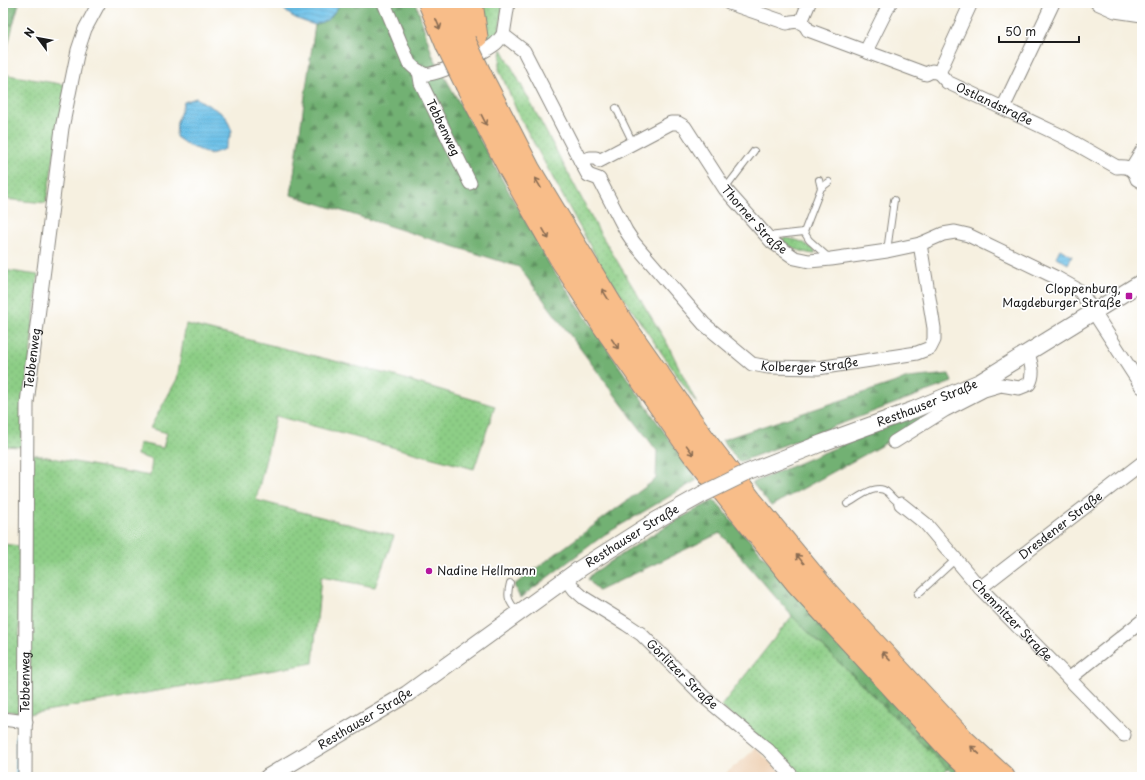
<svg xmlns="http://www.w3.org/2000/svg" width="1145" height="780" font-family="'Playpen Sans',sans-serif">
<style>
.built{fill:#f0d6bc}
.grass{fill:url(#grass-dots);stroke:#547551}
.forest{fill:url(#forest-firs);stroke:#476648}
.water{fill:url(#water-rules);stroke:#446e82}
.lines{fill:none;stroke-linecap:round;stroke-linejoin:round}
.stream{stroke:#6cc1e9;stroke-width:3}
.service-casing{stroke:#89867e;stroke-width:8}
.minor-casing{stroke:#89867e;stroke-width:15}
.tertiary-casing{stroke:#89867e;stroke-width:18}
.trunk-casing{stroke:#89867e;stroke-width:23}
.service{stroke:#fff;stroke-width:6}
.minor{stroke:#fff;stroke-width:13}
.tertiary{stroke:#fff;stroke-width:16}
.trunk{stroke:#f8bd89;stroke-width:21}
.tertiary-bridge-casing{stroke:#89867e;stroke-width:18;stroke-linecap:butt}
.trunk-bridge-casing{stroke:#89867e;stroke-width:23;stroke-linecap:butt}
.tertiary-bridge{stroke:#fff;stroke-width:16}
.trunk-bridge{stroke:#f8bd89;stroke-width:21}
.oneway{stroke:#8a6c52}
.poi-dot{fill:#b5179e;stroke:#fff;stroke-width:1.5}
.labels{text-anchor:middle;stroke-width:3.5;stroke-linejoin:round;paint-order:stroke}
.street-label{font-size:12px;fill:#1c1c1c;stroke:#fff}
.poi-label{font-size:12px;fill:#1c1c1c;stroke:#fff;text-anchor:end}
</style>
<defs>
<pattern id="grass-dots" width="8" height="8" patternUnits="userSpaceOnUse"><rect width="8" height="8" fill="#8dce86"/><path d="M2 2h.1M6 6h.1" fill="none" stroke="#79b073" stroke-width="1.8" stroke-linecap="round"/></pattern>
<pattern id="forest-firs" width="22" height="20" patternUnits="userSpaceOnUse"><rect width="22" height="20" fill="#72b173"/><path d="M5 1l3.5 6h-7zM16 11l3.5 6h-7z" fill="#5d8f5e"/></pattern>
<pattern id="water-rules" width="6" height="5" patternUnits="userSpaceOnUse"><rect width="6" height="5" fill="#6cc1e9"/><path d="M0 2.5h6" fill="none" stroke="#5da5c7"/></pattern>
</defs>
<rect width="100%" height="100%" fill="#fff"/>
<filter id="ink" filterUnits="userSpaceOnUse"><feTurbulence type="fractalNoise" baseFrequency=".025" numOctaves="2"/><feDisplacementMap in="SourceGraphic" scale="8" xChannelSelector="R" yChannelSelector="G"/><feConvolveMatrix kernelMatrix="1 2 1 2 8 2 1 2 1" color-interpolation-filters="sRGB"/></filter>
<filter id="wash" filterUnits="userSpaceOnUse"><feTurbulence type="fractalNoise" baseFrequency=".012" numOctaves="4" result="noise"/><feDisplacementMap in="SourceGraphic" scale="16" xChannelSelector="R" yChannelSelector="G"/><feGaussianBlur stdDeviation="0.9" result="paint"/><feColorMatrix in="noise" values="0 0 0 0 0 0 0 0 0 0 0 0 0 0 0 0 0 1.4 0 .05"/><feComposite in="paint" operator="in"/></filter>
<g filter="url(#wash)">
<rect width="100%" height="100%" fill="#f6f0e0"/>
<path class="built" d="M755,748L787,777H721L746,757Z"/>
<path class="grass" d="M479,3H503L499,33L490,43Z
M3,23L13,25L3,66Z
M502,49L600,233L667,343L697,404L600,264L519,116L499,69Z
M3,74L66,85L46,203L3,199Z
M785,238C799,240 805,242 815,251V254C801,253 792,247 781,241V239Z
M3,270L38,275L21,447L3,446Z
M186,324L391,375L495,406L474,469L276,416L256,500L394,536L375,587L321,577L313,663L29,714L31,454L150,476L152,460L137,455L139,443L163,448L167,433L150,428L177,379Z
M3,544L20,546L19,713L3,710Z
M792,616L948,769L939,777H799L721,706Z"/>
<path class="forest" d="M3,3H19L13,25L3,23Z
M341,3H416L432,54L550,265L697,480L604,535L520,598L514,585L656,479L657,451L519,267L291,195L315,25L329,19Z
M949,374L952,382L739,462L722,440L908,378Z
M958,396L906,432L771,506L752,483Z
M714,500L792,588L970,777H956L792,616L720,533L598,591L588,579L593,573L666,526Z"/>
<path class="water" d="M281,3H341L329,19L315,25C303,21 285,17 281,3Z
M196,98L225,115L232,131L225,149L211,154L189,146L176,137L177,122L184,102Z
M1060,249L1072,256L1068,264L1056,257Z"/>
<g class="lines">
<path class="stream" d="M17,777V735"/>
</g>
</g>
<g filter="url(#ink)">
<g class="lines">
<g class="service-casing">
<path id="service" d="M616,108L633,143
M821,188L829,182
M725,189L754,151
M804,232L809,240L829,258
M768,236L804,232L821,188L819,180
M887,251L894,200
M847,504C857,499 876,482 887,492C892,496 894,501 901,504
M510,583C506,598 509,601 517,612
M918,594L956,559"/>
</g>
<g class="minor-casing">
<g id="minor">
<path d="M384,3L409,63C413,67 418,72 424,74C435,77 485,52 495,44C498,42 500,38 503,35"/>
<path id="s1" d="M729,3L787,23C796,20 804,21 808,30L926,74L932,71L939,73L947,82L1064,137L1117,167C1127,166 1134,168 1137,179L1142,182"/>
<path d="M1097,3L1115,11L1142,15"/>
<path d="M801,22L809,3"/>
<path id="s2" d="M503,35L524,51L581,162L590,158H596L599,161L671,123H678L685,127L725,189L772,242L795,258L809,261L831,259L887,251L920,244L943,234L955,232L968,235L1055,277L1080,291L1142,387"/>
<path d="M503,35L508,3"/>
<path d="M866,51L890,3"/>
<path id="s3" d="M419,71L421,83L470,183"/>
<path d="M939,73L971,3"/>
<path d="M1003,108L1053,3"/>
<path id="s4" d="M581,162L588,175L599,179L626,231L634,243L704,324L752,364L768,367L818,368L917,353L930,348L934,340V328L920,244"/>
<path d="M1131,169L1142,151"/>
<path d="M894,442L945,410L984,390L1001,385L1019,388L1029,384C1035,373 1031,364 1028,353"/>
<path id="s5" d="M901,504L926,524L980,588L1124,735"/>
<path id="s6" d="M566,578L575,590L584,598L626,624L641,634L704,697L768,750L793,777"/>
<path id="s7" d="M980,588L1142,463"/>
<path d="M1070,678L1142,621"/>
<path d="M3,719L26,722"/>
<path id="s8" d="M25,777L27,403L62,128L78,50L85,29L99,3"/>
</g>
</g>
<g class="tertiary-casing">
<g id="tertiary">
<path id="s9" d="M746,473L822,443L913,410L980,382L1142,282"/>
<path id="s10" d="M268,777L407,694L581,568L655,521L703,494"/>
</g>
</g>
<g class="trunk-casing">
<path id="trunk" d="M429,3L447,46
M448,3L465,41
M472,3L477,37
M482,77L530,170L621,320L708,444L751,500L828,593L965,741L1004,777
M466,85L508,167L561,260L604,327L692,453L797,584L949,749L978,777"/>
</g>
<use href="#service" class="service"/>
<use href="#minor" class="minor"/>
<use href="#tertiary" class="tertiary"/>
<use href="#trunk" class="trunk"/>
<g class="tertiary-bridge-casing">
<path id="tertiary-bridge" d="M703,494L746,473"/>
</g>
<g class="trunk-bridge-casing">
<path id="trunk-bridge" d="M465,41L482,77
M447,46L466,85"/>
</g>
<use href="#tertiary-bridge" class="tertiary-bridge"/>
<use href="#trunk-bridge" class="trunk-bridge"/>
</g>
<defs><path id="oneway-shaft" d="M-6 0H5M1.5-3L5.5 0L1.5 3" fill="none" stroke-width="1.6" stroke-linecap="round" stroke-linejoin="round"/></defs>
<g class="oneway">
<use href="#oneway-shaft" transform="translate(438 24) rotate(67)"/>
<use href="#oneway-shaft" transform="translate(484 120) rotate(63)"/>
<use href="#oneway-shaft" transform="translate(538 183) rotate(-121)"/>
<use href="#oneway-shaft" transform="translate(546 234) rotate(60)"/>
<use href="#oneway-shaft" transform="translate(605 294) rotate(-122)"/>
<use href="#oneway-shaft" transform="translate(615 344) rotate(56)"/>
<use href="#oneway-shaft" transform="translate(690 450) rotate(54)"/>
<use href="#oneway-shaft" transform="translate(800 559) rotate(-130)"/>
<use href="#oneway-shaft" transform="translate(886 656) rotate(-133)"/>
<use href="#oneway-shaft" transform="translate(975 750) rotate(-137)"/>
</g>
</g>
<g class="poi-dot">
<rect x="1125" y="292" width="8" height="8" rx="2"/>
<circle cx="429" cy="571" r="4"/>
</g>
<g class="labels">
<g class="street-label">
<text dy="4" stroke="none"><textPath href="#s1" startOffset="290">Ostlandstraße</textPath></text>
<text dy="4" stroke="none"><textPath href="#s3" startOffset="62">Tebbenweg</textPath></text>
<text dy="4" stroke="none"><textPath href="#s2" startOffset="384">Thorner Straße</textPath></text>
<text dy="4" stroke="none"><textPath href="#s8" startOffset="419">Tebbenweg</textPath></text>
<text dy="4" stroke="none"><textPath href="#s4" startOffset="327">Kolberger Straße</textPath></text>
<text dy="4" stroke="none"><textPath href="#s9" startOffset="194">Resthauser Straße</textPath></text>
<text dy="4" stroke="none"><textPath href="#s7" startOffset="102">Dresdener Straße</textPath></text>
<text dy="4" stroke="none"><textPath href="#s10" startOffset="437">Resthauser Straße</textPath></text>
<text dy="4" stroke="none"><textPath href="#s5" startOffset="161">Chemnitzer Straße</textPath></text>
<text dy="4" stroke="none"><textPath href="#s6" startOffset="152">Görlitzer Straße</textPath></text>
<text dy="4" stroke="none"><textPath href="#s8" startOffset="95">Tebbenweg</textPath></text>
<text dy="4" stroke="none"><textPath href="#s10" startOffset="113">Resthauser Straße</textPath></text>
</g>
<g class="poi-label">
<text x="1121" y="293">Cloppenburg,<tspan x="1121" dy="14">Magdeburger Straße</tspan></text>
<text x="437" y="575" text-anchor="start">Nadine Hellmann</text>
</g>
</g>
<rect width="1145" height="780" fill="none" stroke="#fff" stroke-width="16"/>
<g transform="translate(38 38) rotate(302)" stroke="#ffffff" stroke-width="3" paint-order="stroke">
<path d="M0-3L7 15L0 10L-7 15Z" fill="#1c1c1c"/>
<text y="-6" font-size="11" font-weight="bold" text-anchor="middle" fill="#1c1c1c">N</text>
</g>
<path d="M999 36v6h80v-6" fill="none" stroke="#1c1c1c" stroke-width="2"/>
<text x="1005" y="36" font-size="12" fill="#1c1c1c" stroke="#ffffff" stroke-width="3" paint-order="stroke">50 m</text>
</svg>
